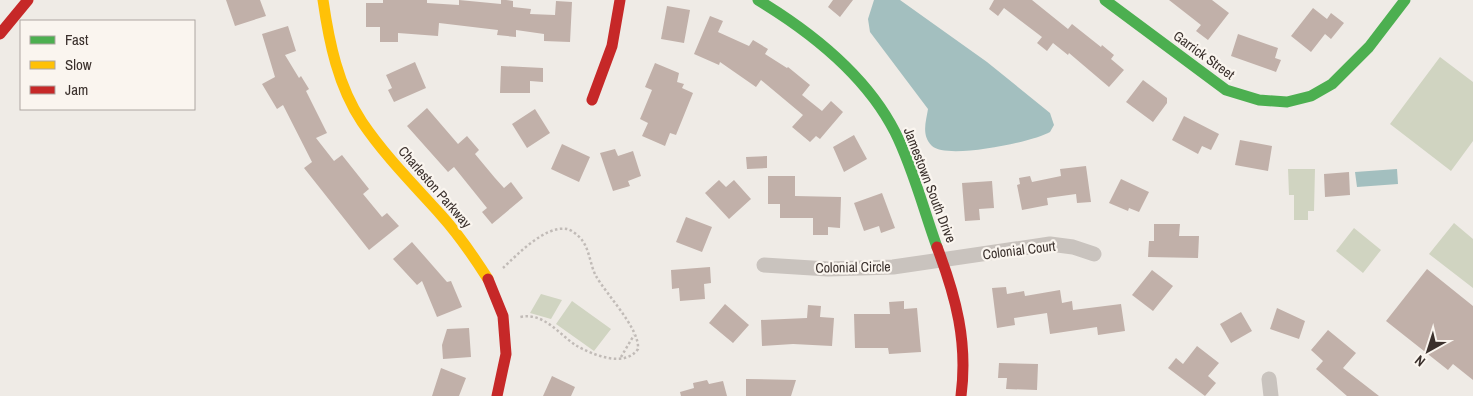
<svg xmlns="http://www.w3.org/2000/svg" width="1473" height="396" font-family="'Archivo Narrow',sans-serif">
<style>
.green{fill:#d0d4c1}
.water{fill:#a3bfbf}
.building{fill:#c1b0a9}
.lines{fill:none;stroke-linecap:round;stroke-linejoin:round}
.path{stroke:#c1bbb7;stroke-width:2.5;stroke-dasharray:2.5 2.5;stroke-linecap:butt}
.street{stroke:#c9c3be;stroke-width:15}
.fast{stroke:#4caf50;stroke-width:11}
.slow{stroke:#ffc107;stroke-width:11}
.jam{stroke:#c62828;stroke-width:11}
.labels{text-anchor:middle;stroke-width:4.5;stroke-linejoin:round;paint-order:stroke}
.street-label{font-size:14px;fill:#3a302c;stroke:#faf5ef}
</style>
<rect width="100%" height="100%" fill="#efebe6"/>
<path class="green" d="M1440,57L1473,82V141L1451,171L1390,124Z
M1288,169H1315L1314,211H1308V220H1294V195H1289Z
M1454,223L1473,239V288L1429,254Z
M1354,228L1381,250L1363,273L1336,251Z
M541,294L562,300L551,319L530,313Z
M572,301L611,329L594,351L556,324Z"/>
<path class="water" d="M874,0H900L987,62L1050,113L1054,125L1050,132C1033,142 947,160 932,146C921,135 926,122 928,109L870,32L868,19Z
M1397,169L1398,184L1357,187L1355,172Z"/>
<path class="building" d="M226,0H260L266,16L235,26Z
M383,0H427V3L459,5V0L501,4V0H506L513,1V7L531,9L530,14L555,15L556,1L572,2L570,42L544,41V34L516,30V37L497,35L498,30L439,23L438,36L398,33V42H380V27H366V3H383Z
M833,0H853L840,17L828,7Z
M994,0H1032L1068,29L1072,24L1101,47L1102,45L1114,55L1111,59L1124,70L1109,87L1069,53L1068,55L1053,43L1047,51L1037,43L1042,37L1004,8L998,16L989,9Z
M1169,0H1212L1229,13L1208,40L1196,31L1201,25Z
M667,6L690,10L684,43L661,39Z
M1313,8L1327,19L1331,13L1344,23L1331,39L1325,34L1311,52L1291,36Z
M710,16L723,21L718,32L749,46L753,40L768,49L765,54L787,68L788,67L810,85L802,95L822,111L831,101L843,112L820,139L816,136L810,142L792,127L803,115L761,80L756,87L720,62L719,65L694,54Z
M288,26L296,51L285,55L299,78L301,76L309,89L306,91L327,133L316,138L334,161L342,155L369,189L363,194L382,217L387,213L399,226L369,250L304,168L312,162L283,105L277,109L262,84L275,77L262,34Z
M1238,34L1278,48L1275,58L1281,60L1276,72L1231,56Z
M415,62L426,88L394,102L388,90L392,88L386,75Z
M655,63L679,73L677,82L684,84L682,88L693,93L676,135L670,133L665,146L642,136L648,123L640,119L652,90L645,87Z
M501,66L543,68V82L530,81V93H500Z
M1143,80L1167,98V103L1153,122L1126,102Z
M427,108L458,144L467,136L479,150L475,154L495,178L504,188L511,182L523,198L492,224L482,212L487,208L454,167L448,172L407,126Z
M535,109L550,133L527,148L512,124Z
M1184,116L1219,134L1211,150L1202,146L1198,154L1172,140Z
M854,135L867,159L844,172L833,147Z
M1240,140L1272,146L1268,171L1235,165Z
M562,144L590,157L579,182L551,169Z
M615,149L618,156L633,151L641,176L628,181L630,186L613,191L600,153Z
M767,156V168L747,169L746,157Z
M1086,166L1091,202L1077,203L1076,194L1047,198L1048,205L1022,210L1017,185L1020,184L1019,178L1030,176L1032,182L1061,176L1060,169Z
M1349,172L1350,195L1325,197L1324,174Z
M768,176H795V196L841,197L840,228L828,227V235H813V218H780V204H768Z
M1121,179L1149,192L1139,212L1129,208L1128,211L1109,203Z
M719,180L726,187L734,180L751,199L729,219L705,193Z
M992,181L994,208L979,209L980,220L965,221L962,183Z
M882,193L895,228L881,233L879,226L864,231L854,203Z
M686,217L712,227L702,252L676,242Z
M1154,224H1180L1179,236H1199L1198,258L1148,257L1149,241H1154Z
M412,242L447,282L451,281L462,307L437,317L422,281L417,285L393,259Z
M710,267L711,283L704,284L705,299L680,301L679,288L672,289L671,270Z
M1427,269L1473,306V380L1453,364L1448,370L1386,321Z
M1152,270L1173,286L1153,311L1132,295Z
M1006,287L1007,294L1024,291L1025,296L1060,290L1062,303L1072,301L1073,310L1121,304L1125,331L1098,335L1097,327L1050,334L1047,313L1014,318L1015,325L997,328L992,288Z
M904,301V309L917,308L921,352L889,354L888,348H855L854,314H890L889,302Z
M725,304L749,325L733,343L709,323Z
M808,305L821,306L820,317L834,318L832,346L793,344L762,346L761,320L807,318Z
M1277,308L1305,321L1299,339L1270,329Z
M1241,312L1252,331L1231,343L1220,324Z
M469,328L471,357L443,359L442,345L447,329Z
M1328,330L1356,353L1343,368L1379,396H1347L1316,369L1323,361L1311,350Z
M1197,346L1219,363L1208,376L1216,383L1205,396L1168,368L1176,358L1183,364Z
M999,363L1038,364L1037,390L1006,389L1007,378H998Z
M441,368L466,378L459,396H432Z
M552,376L575,387L571,396H543Z
M746,379L796,380L791,396H746Z
M707,380L709,384L723,381L727,396H681L680,392L694,388L693,383Z"/>
<g class="lines">
<path class="path" d="M503,268C517,255 545,225 567,229C572,230 579,236 582,240C590,251 590,265 596,276C606,294 640,329 638,349C625,368 593,355 577,346C559,335 545,312 520,317
M621,357L634,335"/>
<path class="street" d="M764,265L828,269L893,267L1050,244L1073,247L1094,254
M1269,379L1271,396"/>
<path class="fast" d="M758,0C811,32 866,75 895,132C913,168 923,208 937,247
M1105,0L1226,90L1259,100L1287,102L1311,96L1332,84L1369,47L1405,0"/>
<path class="slow" d="M323,0C329,42 338,86 362,122C385,156 414,185 441,215C459,235 474,257 488,279"/>
<path class="jam" d="M0,34L28,0
M592,100L612,46L620,0
M937,247C956,297 968,342 961,396
M488,279L503,316L506,354L497,396"/>
</g>
<g class="labels">
<g class="street-label">
<text transform="translate(1204 55) rotate(36)" y="5">Garrick Street</text>
<text transform="translate(930 185) rotate(69)" y="5">Jamestown South Drive</text>
<text transform="translate(435 187) rotate(49)" y="5">Charleston Parkway</text>
<text transform="translate(1019 250) rotate(-7)" y="5">Colonial Court</text>
<text transform="translate(853 267) rotate(-1)" y="5">Colonial Circle</text>
</g>
</g>
<rect x="20" y="20" width="175" height="90" fill="#faf5ef" stroke="#ada6a1"/>
<rect x="30" y="36" width="25" height="8" fill="#4caf50" stroke="#ada6a1"/>
<text x="65" y="45" font-size="15" fill="#3a302c">Fast</text>
<rect x="30" y="61" width="25" height="8" fill="#ffc107" stroke="#ada6a1"/>
<text x="65" y="70" font-size="15" fill="#3a302c">Slow</text>
<rect x="30" y="86" width="25" height="8" fill="#c62828" stroke="#ada6a1"/>
<text x="65" y="95" font-size="15" fill="#3a302c">Jam</text>
<g transform="translate(1428 351) rotate(219)" stroke="#faf5ef" stroke-width="4" paint-order="stroke">
<path d="M0-4L9 19L0 12L-9 19Z" fill="#3a302c"/>
<text y="-8" font-size="14" font-weight="bold" text-anchor="middle" fill="#3a302c">N</text>
</g>
</svg>
